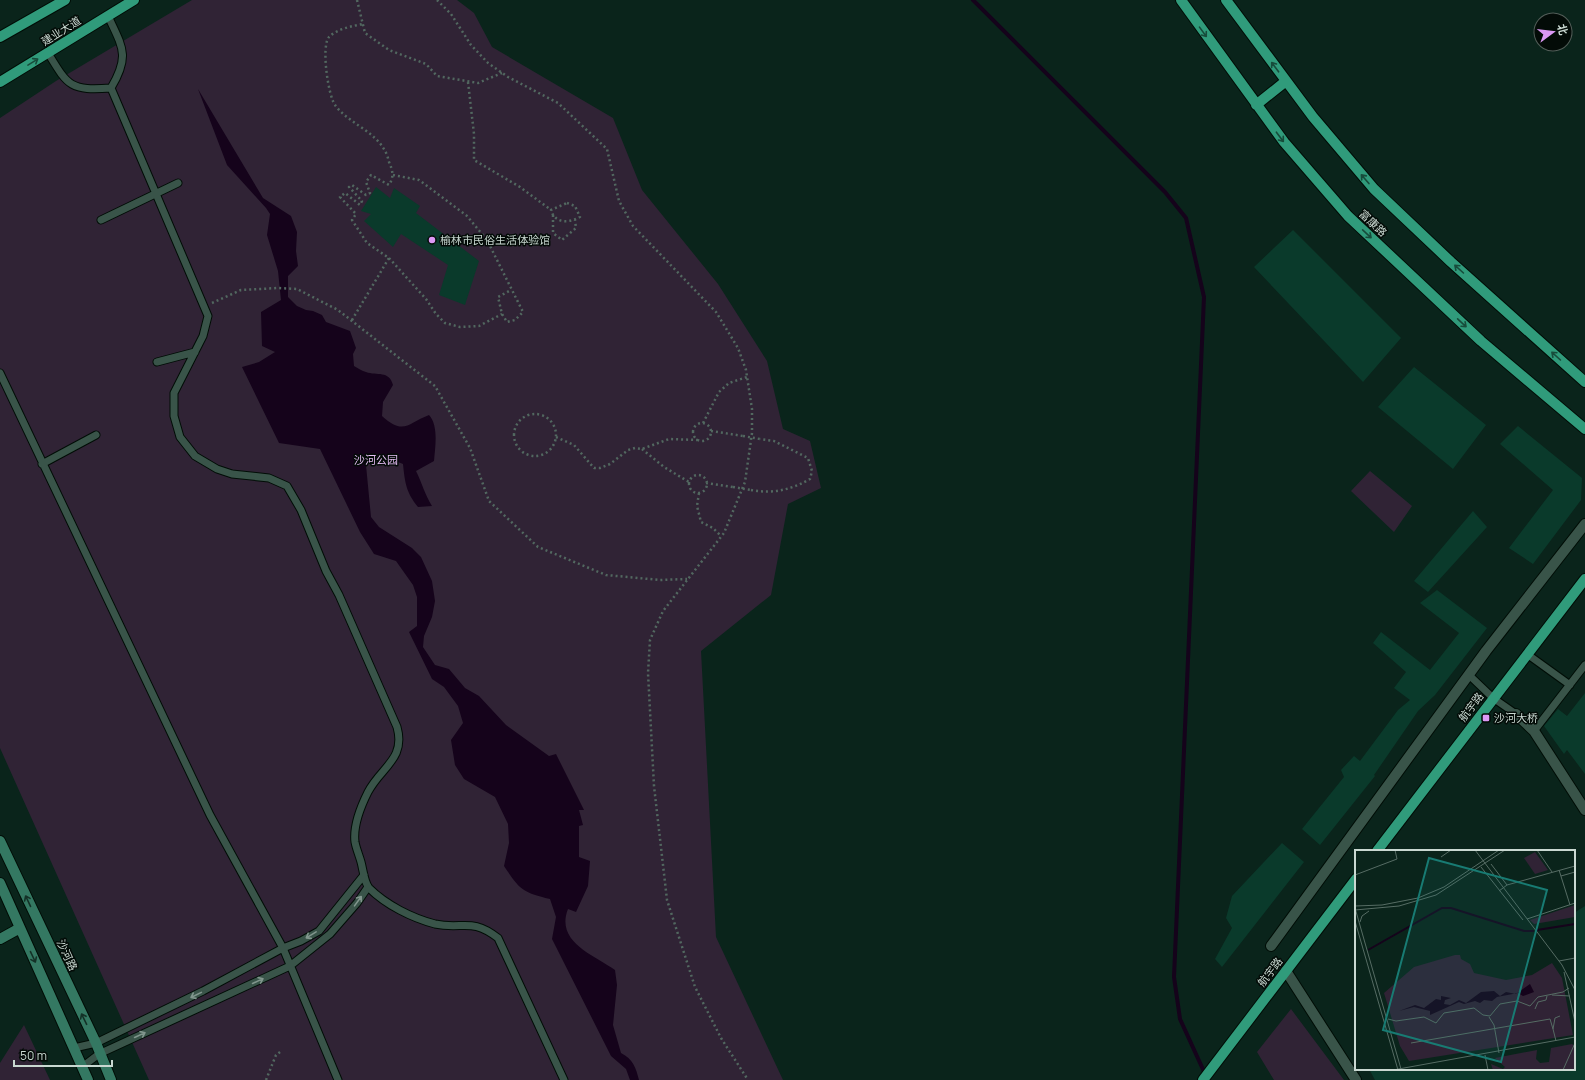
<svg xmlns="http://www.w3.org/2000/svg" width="1585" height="1080" font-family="Manrope,'Noto Sans SC',sans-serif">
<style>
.green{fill:#302335}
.water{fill:#15031b}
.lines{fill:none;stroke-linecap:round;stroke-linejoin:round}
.stream{stroke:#15031b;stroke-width:4}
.building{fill:#0a3a2b}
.service-casing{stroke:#000d06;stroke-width:9}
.minor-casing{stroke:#000d06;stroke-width:12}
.secondary-casing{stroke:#000d06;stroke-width:12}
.primary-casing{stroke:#000d06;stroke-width:12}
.path{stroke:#526860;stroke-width:2.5;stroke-dasharray:2 3;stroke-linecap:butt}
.service{stroke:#395449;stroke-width:7}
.minor{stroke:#395449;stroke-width:10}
.secondary{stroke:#347862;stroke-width:10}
.primary{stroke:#309b7b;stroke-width:10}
.path-bridge{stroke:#526860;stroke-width:2.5;stroke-dasharray:2 3;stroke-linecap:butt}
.oneway{stroke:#174c3b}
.oneway2{stroke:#143127}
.oneway3{stroke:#81968d}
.poi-dot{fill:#dc99f5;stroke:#030b07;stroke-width:1.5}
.labels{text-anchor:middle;stroke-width:3;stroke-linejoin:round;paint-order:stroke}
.street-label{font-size:11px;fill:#c9d8d1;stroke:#030b07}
.poi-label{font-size:11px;fill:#c9d8d1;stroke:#030b07;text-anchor:start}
.park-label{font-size:11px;fill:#e5bdf4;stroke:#030b07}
.inset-river{fill:none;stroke:#15031b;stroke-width:2}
.inset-road{fill:none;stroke:#566c64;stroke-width:1}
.view{fill:#187b73;fill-opacity:0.15;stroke:#187b73;stroke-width:2}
.inset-edge{fill:none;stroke:#c9d8d1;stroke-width:2}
</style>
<rect width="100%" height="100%" fill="#0a241b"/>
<path class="green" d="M192,0H457L474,13L492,47L613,118L642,190L718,284L767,361L783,429L810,441L821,488L788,504L771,595L701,651L716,937L783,1080H149L0,748V118L56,81Z
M1370,471L1412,506L1394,532L1351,491Z
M1291,1009L1344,1080H1274L1257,1052Z
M24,1025L50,1080H0V1063Z"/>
<path class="water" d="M198,89L263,198L291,216L297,232L296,251L298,266L288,276V297L297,306L306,310L313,311L322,315L326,322L350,331L356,348L353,354L354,366C358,368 362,371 366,372C377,376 389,370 393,385L383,402L382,416C404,436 408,423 429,415C439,426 435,448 434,461L416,471C422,483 425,495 432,506L418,507C406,492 405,483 403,464L381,455L369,459L366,465L371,517L379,527L412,548L421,557L432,581L435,601L432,617L424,636L423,647L435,665L449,669L465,688L479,696L506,725L549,756L556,754L584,810H579L583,825L579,826V857L590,861L588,886L576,912L568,909C555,942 594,955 615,970L617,985L613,1025L621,1053C633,1059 636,1068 639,1080H630L626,1069L611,1056L552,939L556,917L550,899C522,892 520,890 504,866L509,843L508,824L495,797L464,779L455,765L451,740L463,723L458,706L444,687L432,679L409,632L417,626V597L413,585L396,561L374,554L360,532L320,449L279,443L242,367L259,362L275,352L262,346L261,312L281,300L278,271L267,235L270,214L266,208L227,165Z"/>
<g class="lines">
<path class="stream" d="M973,0L1165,192L1186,218L1204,297L1174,977L1180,1019L1206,1076"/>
</g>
<path class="building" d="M376,187L390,198L394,188L420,206L416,213L479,261L465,305L439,295L448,265L401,234L393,247L364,221L371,214L361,211Z
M1293,230L1401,338L1363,382L1254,267Z
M1414,367L1486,425L1453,469L1378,407Z
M1518,426L1582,478L1581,500L1533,564L1509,548L1553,490L1500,444Z
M1473,511L1487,527L1428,592L1414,581Z
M1437,590L1487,628L1435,695L1418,711L1374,775L1375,776L1320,845L1302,829L1344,777L1341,770L1354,756L1360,761L1398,710L1410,700L1394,688L1406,672L1373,643L1381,632L1430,670L1459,633L1420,603Z
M1585,693V774L1567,750L1564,754L1544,726L1558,709L1567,716Z
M1282,843L1304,862L1222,967L1215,959L1232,928L1226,918L1232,896Z
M1585,906V1080H1375L1369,1069H1574V913Z"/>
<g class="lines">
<g class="service-casing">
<path id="service" d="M108,16C123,48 130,56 111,88
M48,53C68,86 70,91 111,88
M111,88L208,316L203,336L174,393V416L180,437L195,456L217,469L232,474L269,478L287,486L301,510L326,571L339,595L397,727C406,759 381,767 368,792C361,806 353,826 355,842C356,848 359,855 361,862C363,869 364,882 369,888C386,905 412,918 435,924C463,930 471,917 498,938L564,1080
M101,220L178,183
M157,362L195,352
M0,373L210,815L283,948L338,1080
M42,464L96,435
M1527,654L1570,685
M1469,675L1493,698L1516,714
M1534,731L1585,665
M74,1048L96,1043L203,991L283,948L301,941L319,931L364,875
M82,1067L99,1054L290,966L330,934L357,903L368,887"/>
</g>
<g class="minor-casing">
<path id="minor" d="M1516,714L1534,731L1585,810
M1271,946L1486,651L1585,524
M1286,971L1356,1080"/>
</g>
<g class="secondary-casing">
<path id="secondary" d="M0,841L96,1043L111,1080
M0,883L88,1080
M0,939L20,928"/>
</g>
<g class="primary-casing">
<path id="primary" d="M1181,0L1284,142L1348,216L1481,341L1585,429
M1226,0L1313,117L1374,189L1451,262L1585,382
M0,37L65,0
M0,82L134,0
M1256,105L1286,81
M1377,851L1585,579
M1203,1080L1356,879"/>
</g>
<path class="path" d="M357,0L365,33L389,50L426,64L437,76L478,83L502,73
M437,0L451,14L471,45L488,63L508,77L558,103L607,149L619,201L633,226L716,312L738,348L746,370L752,409V433L745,482L724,533L663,611L650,640L648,673L654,786L667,900L695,987L721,1038L748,1080
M468,82L474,134V160L520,187L551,210
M393,175L419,180L467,216L487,240L523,312L515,320L507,322L502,314L498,297L511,290
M567,203L575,206L580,217C569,223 555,224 551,210Z
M553,215V233L562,240L576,228L575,220
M389,258L426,299L436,314L445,323L460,327L479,326L502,314
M212,303L241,290L278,288L297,289L338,310L435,386L470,448L489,501L538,547L606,575L660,580L687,579
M352,320L389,258L367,243L352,220L356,214L340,197L345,193L360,205L362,201L349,187L352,185L366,195L370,193L366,182L371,175L389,185C394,177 393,171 389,162C388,158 387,154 385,151C375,131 348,123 335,105C328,95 321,46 329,37C337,29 352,26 363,24
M514 435a21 21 0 1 1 42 0a21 21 0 1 1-42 0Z
M703,423L719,392L729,383L747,377
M693 432a9 9 0 1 1 18 0a9 9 0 1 1-18 0Z
M711,431L743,436
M556,437L574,445L594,468H600L610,464L628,450L635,448L642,449L669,439L698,440
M642,449L664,467L689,482
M689 484a9 9 0 1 1 18 0a9 9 0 1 1-18 0Z
M706,483L733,487
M751,490C772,494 791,490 810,479L812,471L808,458L774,441L760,439
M699,493L697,506L701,522L713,528L721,536
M266,1080L276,1055L280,1052"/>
<use href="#service" class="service"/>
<use href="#minor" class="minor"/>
<use href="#secondary" class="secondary"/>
<use href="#primary" class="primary"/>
<path class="path-bridge" d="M743,436L760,439
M733,487L751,490"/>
</g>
<defs><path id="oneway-shaft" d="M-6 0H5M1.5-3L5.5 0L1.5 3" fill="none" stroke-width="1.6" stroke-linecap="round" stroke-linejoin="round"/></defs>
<g class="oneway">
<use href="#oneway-shaft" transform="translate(1203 32) rotate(54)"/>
<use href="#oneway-shaft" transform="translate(33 62) rotate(-32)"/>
<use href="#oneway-shaft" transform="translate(1275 67) rotate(-127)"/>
<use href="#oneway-shaft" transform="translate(1280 137) rotate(53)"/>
<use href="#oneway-shaft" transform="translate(1365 179) rotate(-131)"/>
<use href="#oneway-shaft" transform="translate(1367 234) rotate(43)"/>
<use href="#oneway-shaft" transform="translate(1459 269) rotate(-138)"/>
<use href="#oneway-shaft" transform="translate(1462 323) rotate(43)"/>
<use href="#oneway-shaft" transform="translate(1556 356) rotate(-138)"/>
</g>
<g class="oneway2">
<use href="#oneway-shaft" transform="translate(28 901) rotate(-115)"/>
<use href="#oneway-shaft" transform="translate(33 957) rotate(65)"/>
<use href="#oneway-shaft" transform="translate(84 1019) rotate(-116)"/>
</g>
<g class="oneway3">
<use href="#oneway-shaft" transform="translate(358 901) rotate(-54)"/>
<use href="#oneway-shaft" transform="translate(311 935) rotate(149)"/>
<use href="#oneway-shaft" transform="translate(258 981) rotate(-25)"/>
<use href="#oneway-shaft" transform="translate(196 995) rotate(154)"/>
<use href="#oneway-shaft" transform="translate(140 1035) rotate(-25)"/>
</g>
<g class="poi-dot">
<circle cx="432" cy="240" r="4"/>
<rect x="1482" y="714" width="8" height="8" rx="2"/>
</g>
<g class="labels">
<g class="street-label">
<text transform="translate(61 31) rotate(-32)" y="4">建业大道</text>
<text transform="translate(1373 223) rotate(43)" y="4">富康路</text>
<text transform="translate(1471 707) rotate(-53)" y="4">航宇路</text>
<text transform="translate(67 955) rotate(65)" y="4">沙河路</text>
<text transform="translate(1270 972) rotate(-53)" y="4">航宇路</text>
</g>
<g class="poi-label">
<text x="440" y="244">榆林市民俗生活体验馆</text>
<text x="1494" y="722">沙河大桥</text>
</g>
<g class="park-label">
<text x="376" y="464">沙河公园</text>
</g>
</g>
<g transform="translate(1355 850)">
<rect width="220" height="220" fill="#0a241b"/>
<path d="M180,2L193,20L180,24L169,8ZM220,55V67L179,74L175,70ZM100,105H105L106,109L115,114L119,123L151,130L177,125L197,113L207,128L218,185L54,211L45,196L29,143L59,117ZM217,194L220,196V220H138L136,214L148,219L150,217L140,208L182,200L181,209L185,213L194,212L196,198Z" fill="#302335"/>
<path d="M175,134L179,142L168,146L163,143L142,147L137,151L129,150L125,153L120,151L109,154L104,152L75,165V161L59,157L44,161L60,155L69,158L81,149L86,150V146L96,148L90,150L89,154L95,155L104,150L111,153L126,142L139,141L145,146L151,142L161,144Z" fill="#15031b"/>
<path class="inset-river" d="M182,80L220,74M13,100L87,58H96L169,81H179"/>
<path class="inset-road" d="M120,0L207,115L220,140M182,0L197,22M86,7L96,0M136,14L152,35M126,17L168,70M204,20L215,55M0,25L42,9L40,0M206,26L220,22M144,41L152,35L220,16M0,56L27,55L63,48L89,37L144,0M0,58L46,219M0,60L44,56L81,45L150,0M172,69L220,53M0,71L43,220M5,72L7,66L14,61M204,111L220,108M209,122L220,172M197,145L215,146M180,159L183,152L191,150L192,146M134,167L139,175L144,203M33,169L41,171L69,167L81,173L89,163L119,158L128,165L135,166L145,154L162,151L175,156L183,147L208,142L214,138M198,179L201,191M56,193L195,169L198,179L200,168L205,166M130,205L133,220M38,220L220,187M208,220L220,193"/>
<path class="view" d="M74,8L192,40L146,212L28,180Z"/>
<rect width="220" height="220" class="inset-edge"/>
</g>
<g transform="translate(1553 32) rotate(75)"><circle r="19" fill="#030b07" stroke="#525d58"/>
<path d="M0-3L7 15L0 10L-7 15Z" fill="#dc99f5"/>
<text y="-6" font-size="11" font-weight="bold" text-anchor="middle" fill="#c9d8d1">北</text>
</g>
<path d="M14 1060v6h98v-6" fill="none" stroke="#c9d8d1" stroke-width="2"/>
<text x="20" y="1060" font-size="12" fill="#c9d8d1" stroke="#030b07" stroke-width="3" paint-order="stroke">50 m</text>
</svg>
